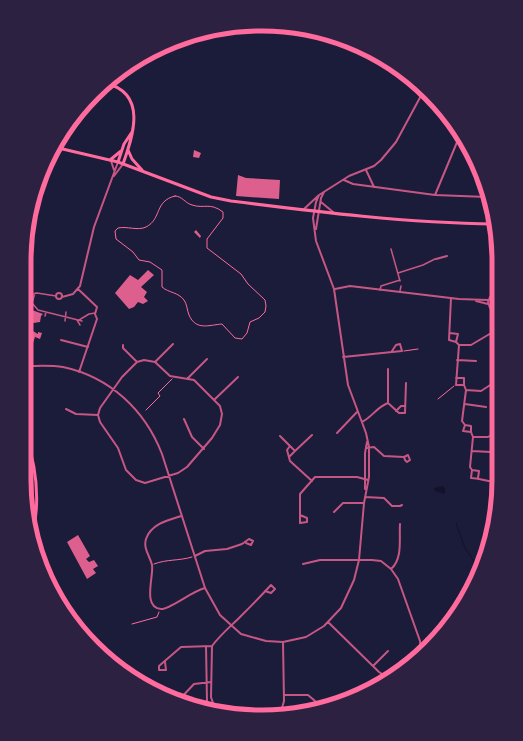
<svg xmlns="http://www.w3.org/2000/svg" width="523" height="741" font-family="'Source Sans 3',sans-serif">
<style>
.water{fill:#12122b}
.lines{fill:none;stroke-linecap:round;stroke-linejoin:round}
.stream{stroke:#12122b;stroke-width:1}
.building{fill:#dd5f8e}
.path{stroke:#ff6b9d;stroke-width:1}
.pedestrian{stroke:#c65784;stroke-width:1.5}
.minor{stroke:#c65784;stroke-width:2}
.secondary{stroke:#ff6b9d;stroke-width:3}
.rim{fill:none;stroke:#ff6b9d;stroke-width:5}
</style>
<rect width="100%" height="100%" fill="#1b1b3a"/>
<path class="water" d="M443,486L445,488V494L435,491L434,488Z"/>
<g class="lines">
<path class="stream" d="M456,523L465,548L479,569"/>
</g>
<path class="building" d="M194,150L201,153L199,158L193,157Z
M238,175L246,178L280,180L279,199L236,196Z
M196,230L201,236L200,238L194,232Z
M148,270L154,275L141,287L147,292L144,297L148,301L143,304L138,302L134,307L129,309L115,293L130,275L138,280Z
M27,302L30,303V306L32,310L43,314L41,316L40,322L27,324Z
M31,330L38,334V332L42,333L40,339L35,337L33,343L26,341L27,334L29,335Z
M78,535L90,556L86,559L89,562L94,560L98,566L93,569L96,573L87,579L67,542Z"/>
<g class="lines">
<path class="path" d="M175,196C182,196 185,203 192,205C204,209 210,202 223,212V218L207,239V248L241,274L248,284L265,300L266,306L265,312L259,318L250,322L247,333L242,339L235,338L222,324C209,325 196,331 189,315C187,310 187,304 184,300C178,292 169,293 162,287V270L150,262L139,260L133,252L116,239L115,231L118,228C127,226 138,231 146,227C162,219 154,201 175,196Z
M404,351L418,349
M438,399L454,386
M146,410L160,396L158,393L172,379
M154,564C167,559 179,561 192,557
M132,624L157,617L159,612"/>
<path class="pedestrian" d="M391,249L400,281
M398,273L423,265L435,259
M380,290L381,286L400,280
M400,291L401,286
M27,296L37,293L56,296
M31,301L32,303L35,293
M32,303L38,310L82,321
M45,316L46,312
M77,320L80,325
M79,320L89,314L95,313
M65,321L66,312"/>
<path class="minor" d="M111,161L114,170
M366,170L374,187
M114,176L123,164
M344,180L353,184L435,195L487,197
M435,195L460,135
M321,202L333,212
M304,209L319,195L349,176L374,166L381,160L396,142L423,92
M316,229L321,198L324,192
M436,259L447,256
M78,289L97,307L95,314L97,319L79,372
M335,289L350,286L459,299L488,300
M56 296a3 3 0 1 1 6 0a3 3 0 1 1-6 0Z
M497,296L490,297L488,302L490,308L497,309
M62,297L73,294L80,286L94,227L118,162
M451,298L449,340L456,342L459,345L456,385H464L466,390L462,421L465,425L471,426V432L473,437L470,467L472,470L471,478C481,478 488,483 498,481
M476,301L488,304
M450,333L458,334L456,342
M61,340L88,347
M123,345V348L137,362
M459,345H471L498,329
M343,357L402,351L400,344L396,345L392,351
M144,360L155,362L170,376L194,380L220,406L222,414L220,425L212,438L187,467L178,473L145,483L136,480L126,470L118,448L100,422L98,415L100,408L122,377L137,362Z
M457,360L476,361
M155,362L173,344
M26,366C38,366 51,365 63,367C110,377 145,410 162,454L205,588L220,615L241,634L266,641L283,642L306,637L324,626L341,608L354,580L359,560L364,503L369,477V447L366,433L348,385L334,289L316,241L313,218L316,202L319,195
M188,378L207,359
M456,378H464V385
M466,390L481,391L498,380
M214,400L238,377
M388,403V369
M465,404L486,407
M66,409L76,414L98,415
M396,411L401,406H405
M184,419L192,437L204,449
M362,422C372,417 377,407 388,403L399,413H405L406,383
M465,425L463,431L471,432
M337,433L357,412
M280,436L290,446
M473,437H488L498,431
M366,448L374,447L384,456L404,457L405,460L407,462L410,460L408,455L404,457
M295,451L312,435
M472,451L491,452
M289,457L295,451L290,446L287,450L290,461L312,481
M472,470L479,471L478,478
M365,489V453L367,442
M365,497L384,498L392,506H400L402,505
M334,512L343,503H364
M300,515L307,518V522L300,523V494L315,477H357L368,480
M181,516C168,520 151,524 146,539C143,549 150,556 152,565C154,576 142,608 161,609C169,610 192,591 205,588
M195,556L205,551L227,549L242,544L249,539L253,541L251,545L246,543
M303,564L320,560H372L381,561L391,569L398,579L420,641L421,650L415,660
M391,569C403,559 399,538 400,524
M328,622L379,672L388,678
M206,646L207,702L223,712L253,715
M165,662L166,670H159V666L181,647L212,646
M373,666L388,651
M284,695H308L321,706
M181,698V702
M178,701L194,684L211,682
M214,706L211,697L212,646C220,635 231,626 240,617C251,606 261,596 271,585L275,589L271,593L265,591
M274,715L282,708L284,701L283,642"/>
<path class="secondary" d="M105,83C148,93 133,136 123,164
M54,147L118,162L211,197L231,201C318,212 407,223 495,224
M128,150L132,159L142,170
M110,160L121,151
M118,162L124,144L132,132
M28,239L44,174
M25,434C37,467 40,504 32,539"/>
</g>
<path d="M0 0H523V741H0ZM261 31H262A230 230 0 0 1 492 261V480A230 230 0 0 1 262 710H261A230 230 0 0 1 31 480V261A230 230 0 0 1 261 31Z" fill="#2d2142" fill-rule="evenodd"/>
<path class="rim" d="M261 31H262A230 230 0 0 1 492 261V480A230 230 0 0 1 262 710H261A230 230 0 0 1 31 480V261A230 230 0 0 1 261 31Z"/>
</svg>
